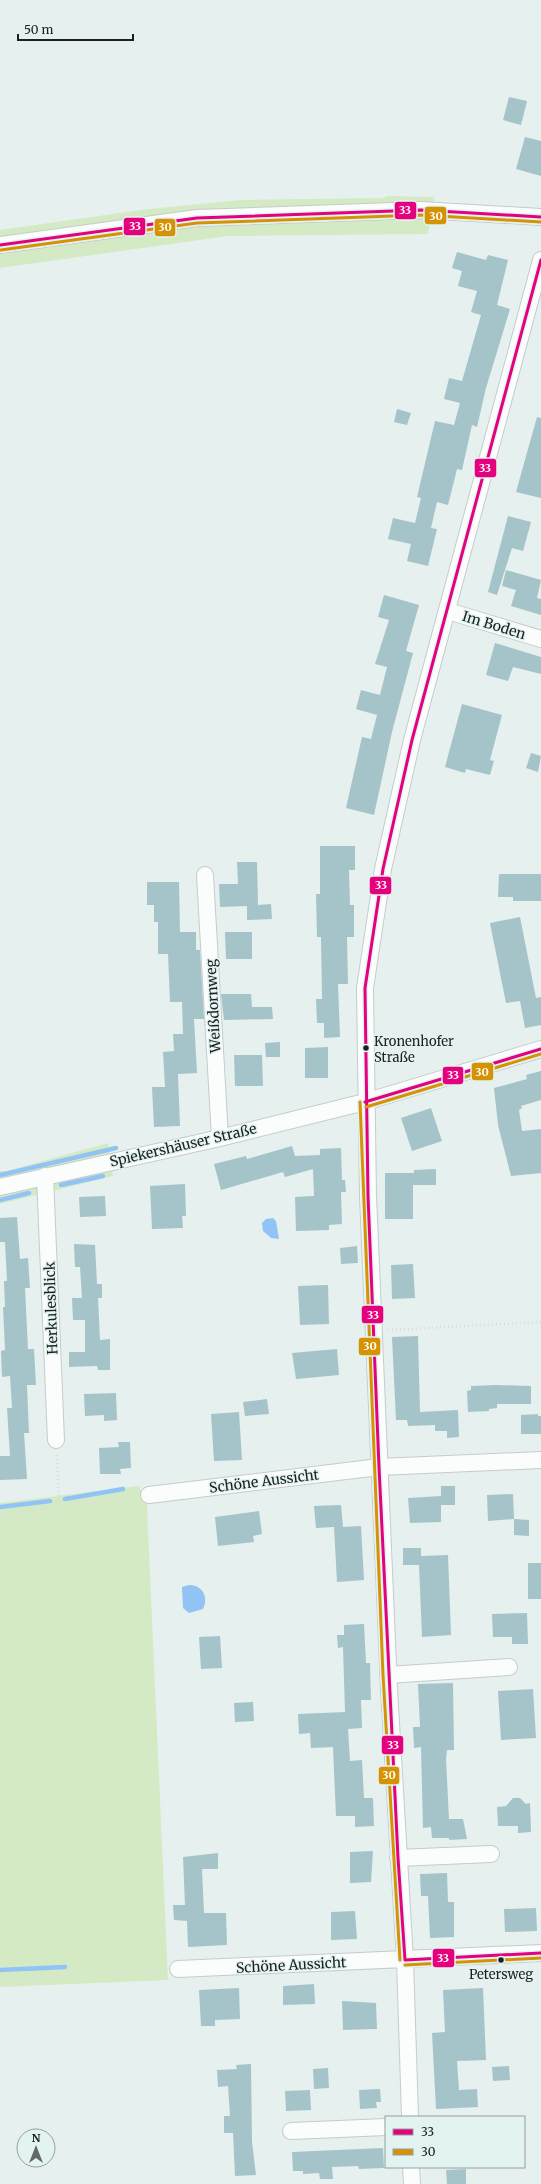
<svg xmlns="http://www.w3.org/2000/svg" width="541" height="2184" font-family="Merriweather,serif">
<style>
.green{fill:#d4eac4}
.water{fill:#91c3f5}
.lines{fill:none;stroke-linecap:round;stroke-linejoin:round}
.stream{stroke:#91c3f5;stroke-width:4.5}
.building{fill:#a5c4ca}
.minor-casing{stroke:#c5cccb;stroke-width:18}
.path{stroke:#dadcdc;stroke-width:2.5;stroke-dasharray:1 3;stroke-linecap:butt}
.minor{stroke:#fbfdfc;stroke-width:16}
.bus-1-casing{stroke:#e3f3f2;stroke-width:6}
.bus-2-casing{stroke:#e3f3f2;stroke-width:6}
.bus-1{stroke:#e5007d;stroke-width:3}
.bus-2{stroke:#d69205;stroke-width:3}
.bus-dot{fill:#1b2020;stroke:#e3f3f2;stroke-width:1.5}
.labels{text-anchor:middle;stroke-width:3;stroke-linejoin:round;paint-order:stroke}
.bus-label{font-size:13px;fill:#1b2020;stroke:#e3f3f2;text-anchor:start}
.street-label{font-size:14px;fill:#1b2020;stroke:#e3f3f2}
.line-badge{stroke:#e3f3f2;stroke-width:1.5}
.badge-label{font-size:11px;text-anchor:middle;font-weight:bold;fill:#fff}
</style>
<rect width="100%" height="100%" fill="#e6f0ee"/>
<path class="green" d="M387,196L434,197L428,234L228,236L0,268V230L148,209L241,200L383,198Z
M108,1143L113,1176L0,1204V1171H7Z
M139,1486L147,1506L168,1980L0,1987V1503Z"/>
<path class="water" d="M273,1218L276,1221L279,1239L271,1238L263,1231L262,1223L266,1219Z
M189,1585C202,1585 209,1596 203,1609L189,1613L183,1608L182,1587Z"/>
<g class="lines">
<path class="stream" d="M0,1175L116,1148
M61,1185L103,1176
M0,1200L29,1193
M65,1499L123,1489
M0,1507L50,1501
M0,1970L65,1967"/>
</g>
<path class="building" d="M509,97L527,101L521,125L503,120Z
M525,137L541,141V176L516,169Z
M457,252L486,260L488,255L508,260L497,305L510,309L486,388L477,427L472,425L462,470L457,469L448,505L437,502L431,528L437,529L428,566L407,561L411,544L388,539L393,518L415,523L421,498L417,497L435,421L454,425L460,403L444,399L449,378L462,381L481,315L471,312L477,291L458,286L462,271L452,268Z
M397,409L411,413L407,425L394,422Z
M537,417L541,418V498L516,492Z
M508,516L531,522L523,551L512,548L497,595L488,592Z
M506,570L541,580L537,598L541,599V615L511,606L516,590L502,586Z
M384,595L419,605L406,651L413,653L392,732L374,815L346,808L362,737L371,739L377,715L356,709L361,690L380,695L387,667L375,664L389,620L378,617Z
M495,643L541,657V674L513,667L508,681L486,675Z
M462,704L502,715L490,760L494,761L490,775L466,769L465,773L445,767Z
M531,753L541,756L538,772L526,768Z
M320,846H355V870H349L350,905H354V937H347L348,984H338L340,1037L324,1038V1023H317L316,999H322L321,937H317L316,894H320Z
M237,862H257L258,905L271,904L272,919L247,920V906L220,907L219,884H238Z
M499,874H541V901H513V897H498Z
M147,882H179L180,932H196V950H200L204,1019H194L197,1073L178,1074L180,1126L154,1127L152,1087H165L163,1052L174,1051L173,1034H183L182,1002H170L168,954H158V922H154V905H147Z
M520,917L536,998L541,997V1025L525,1028L520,1001L506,1003L490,923Z
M225,932H252V959H226Z
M221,994H251L252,1007H272L273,1019L224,1020Z
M280,1042V1057H266L265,1043Z
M328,1047V1078H305V1048Z
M234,1055H262L263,1086H235Z
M541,1071V1100L521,1106L522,1108L519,1110L522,1131L541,1129V1173L511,1176L498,1125L494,1088L527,1079L526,1075Z
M431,1108L442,1141L412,1151L401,1118Z
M292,1146L295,1156L320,1155V1149L341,1148L342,1180H345L346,1192H341L342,1224L329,1225V1230L296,1231L295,1197L314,1196L313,1169L285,1177L283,1172L221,1190L214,1164L246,1156L247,1159Z
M436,1169V1185H413V1219H385V1173H414V1170Z
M185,1184L186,1216H182L183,1228L152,1229L150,1186Z
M105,1196L106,1216L80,1217L79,1197Z
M17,1217L20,1259L28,1258L30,1288H25L28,1349H34L36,1385H27L29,1433H24L27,1479L0,1480V1456H10L7,1408H12L10,1376L2,1377L1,1351L5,1350L3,1307H5L4,1281H7L5,1242H0V1218Z
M74,1244L95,1245L97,1284H102V1298H98L100,1340L110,1339V1370H98L97,1366L69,1367V1352H85V1320H73L72,1298H82L80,1267H75Z
M357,1246L358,1263L341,1264L340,1248Z
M413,1264L415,1298L392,1299L391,1265Z
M328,1285L329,1324L300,1325L298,1286Z
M418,1336L420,1412L458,1410L459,1437L447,1438V1431H435V1425L408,1426L407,1420H396L392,1337Z
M337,1349L339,1375L296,1379L292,1353Z
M496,1385L531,1386V1404H497V1408L489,1409V1411L468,1412L467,1391L471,1390V1386Z
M116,1393L117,1420L104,1421V1415L85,1416L84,1394Z
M267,1399L269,1414L245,1416L243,1402Z
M239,1412L242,1460L214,1461L211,1414Z
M538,1414V1416H541V1434H521V1415Z
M118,1442H130L131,1468L120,1469L121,1474H100L99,1448L119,1447Z
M441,1486H455V1505H441V1522L410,1523L408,1498L441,1496Z
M513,1494L514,1519L488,1521L487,1495Z
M341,1505L343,1527L361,1526L364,1580L337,1582L334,1527L316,1528L314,1506Z
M259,1511L262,1534L253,1536L254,1542L218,1546L215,1517Z
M514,1519L529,1520V1536L514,1535Z
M403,1548H421V1556L448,1555L451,1635L422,1637L419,1565H403Z
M528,1563H541V1599H528Z
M527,1613L528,1644H512V1637H493L492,1614Z
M364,1624L366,1663H370L371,1700H361L362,1728L348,1729L350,1761L362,1760L364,1798H373L374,1826L355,1827V1816H336L333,1747L311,1748L310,1733L299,1734L298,1714L345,1712L343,1647L338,1648L337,1635H344V1625Z
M220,1636L222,1668L201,1669L199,1637Z
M453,1683L454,1750H447L446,1759L449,1819H463L467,1839L449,1840V1838H432L431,1827L423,1828L421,1747L414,1748L413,1727H420L418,1684Z
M533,1689L536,1738L501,1740L498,1691Z
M253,1702L254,1721L235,1722L234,1703Z
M513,1798H520L526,1804L530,1803L531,1832L518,1833V1826H498L497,1807L506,1806Z
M373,1851L371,1882L350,1883V1852Z
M218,1853V1869H202L204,1913H226L227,1945L188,1947L187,1921L174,1920L173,1905H185L183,1857Z
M447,1873L448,1902H454V1937L430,1938L428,1896H421L420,1874Z
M536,1908L537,1931L505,1932L504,1909Z
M355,1911L357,1939L331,1940V1912Z
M314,1984L315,2004L283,2005V1986Z
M239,1988L240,2019L215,2020V2026H201L199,1990Z
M483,1988L486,2060L457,2061L459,2090L477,2089L478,2107L436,2109L432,2033L445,2032L443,1990Z
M342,2001L376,2003L377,2029L343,2030Z
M251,2064L252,2142L256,2175L235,2176L233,2133H224V2116H230L228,2086L218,2087L217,2070L237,2069L236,2065Z
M509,2066L510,2080L493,2081L492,2067Z
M328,2068L329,2088L314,2089L313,2069Z
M380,2089L381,2102H376L377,2108L360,2109L359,2090Z
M310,2090L311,2110L286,2111L285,2091Z
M383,2148L384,2168L359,2169L358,2166L332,2167L333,2179H320L319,2173L303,2174V2171H293L292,2152Z
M466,2169V2184H447L446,2170Z"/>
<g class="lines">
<g class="minor-casing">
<path id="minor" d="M0,245L197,218L421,210L541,217
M448,611L541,639
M205,875L220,1138
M45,1176L56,1440
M0,1187L220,1138L365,1102L541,1049
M149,1495L379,1467L541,1460
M388,1675L509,1667
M398,1858L491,1854
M178,1969L541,1953
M410,2117L405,1960L389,1689L368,1196L365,988L383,869L412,740L541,260
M291,2131L386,2127
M411,2167L412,2184"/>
</g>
<path class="path" d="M388,1330L541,1322
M57,1455L59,1507
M0,1515L134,1497
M0,1979L163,1970"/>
<use href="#minor" class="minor"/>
<g class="bus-1-casing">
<path id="bus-1" d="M0,245L197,218L421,210L541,217
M365,1102L541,1049
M405,1960L398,1858L379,1467L368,1196L365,988L383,869L412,740L541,260
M405,1960L541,1953"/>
</g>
<g class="bus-2-casing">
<path id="bus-2" d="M1,250L197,223L421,215L541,222
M360,1102L383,1675L400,1960
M366,1107L541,1054
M405,1965L541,1958"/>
</g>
<use href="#bus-1" class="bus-1"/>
<use href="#bus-2" class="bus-2"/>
</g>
<g class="bus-dot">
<circle cx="366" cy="1048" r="3.5"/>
<circle cx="501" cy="1960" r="3.5"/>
</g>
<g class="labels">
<g class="bus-label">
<text x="374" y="1046">Kronenhofer<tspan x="374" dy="16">Straße</tspan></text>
<text x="501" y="1979" text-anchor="middle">Petersweg</text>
</g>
<g class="street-label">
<text transform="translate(494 625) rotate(17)" y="5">Im Boden</text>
<text transform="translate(213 1006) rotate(-93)" y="5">Weißdornweg</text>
<text transform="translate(183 1145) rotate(-13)" y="5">Spiekershäuser Straße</text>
<text transform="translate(51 1308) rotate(-92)" y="5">Herkulesblick</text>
<text transform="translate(264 1481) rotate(-7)" y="5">Schöne Aussicht</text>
<text transform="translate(291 1965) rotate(-3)" y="5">Schöne Aussicht</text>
</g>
</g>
<g class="line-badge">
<rect x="394" y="201" width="23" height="19" rx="4" fill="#e5007d"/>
<rect x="424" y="206" width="23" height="19" rx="4" fill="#d69205"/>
<rect x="123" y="217" width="23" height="19" rx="4" fill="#e5007d"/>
<rect x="154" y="218" width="22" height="19" rx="4" fill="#d69205"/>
<rect x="474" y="458" width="23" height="20" rx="4" fill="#e5007d"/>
<rect x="369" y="876" width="23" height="19" rx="4" fill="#e5007d"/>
<rect x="471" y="1062" width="23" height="19" rx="4" fill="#d69205"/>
<rect x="442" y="1066" width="22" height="19" rx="4" fill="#e5007d"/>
<rect x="361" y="1305" width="23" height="19" rx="4" fill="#e5007d"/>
<rect x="358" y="1337" width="23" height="19" rx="4" fill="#d69205"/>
<rect x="381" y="1735" width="23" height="20" rx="4" fill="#e5007d"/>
<rect x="378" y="1766" width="22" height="19" rx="4" fill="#d69205"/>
<rect x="432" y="1948" width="23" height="20" rx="4" fill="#e5007d"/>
</g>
<g class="badge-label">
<text x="405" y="214">33</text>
<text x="436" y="220">30</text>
<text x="135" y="230">33</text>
<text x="165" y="231">30</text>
<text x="485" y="472">33</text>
<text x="381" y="889">33</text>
<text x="482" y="1076">30</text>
<text x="453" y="1079">33</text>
<text x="373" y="1319">33</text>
<text x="370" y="1350">30</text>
<text x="393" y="1749">33</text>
<text x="389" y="1779">30</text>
<text x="443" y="1962">33</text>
</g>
<rect x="385" y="2116" width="140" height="52" fill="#e3f3f2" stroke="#939f9e"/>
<rect x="393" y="2129" width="20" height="6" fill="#e5007d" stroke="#939f9e"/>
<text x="421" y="2136" font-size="12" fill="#1b2020">33</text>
<rect x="393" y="2149" width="20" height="6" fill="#d69205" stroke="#939f9e"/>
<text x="421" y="2156" font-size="12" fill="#1b2020">30</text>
<g transform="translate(36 2148)"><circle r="19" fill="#e3f3f2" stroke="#939f9e"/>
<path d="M0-3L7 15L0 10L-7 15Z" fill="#626968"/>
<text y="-6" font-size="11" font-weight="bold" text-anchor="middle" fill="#1b2020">N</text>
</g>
<path d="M18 34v6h115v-6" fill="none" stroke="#1b2020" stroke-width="2"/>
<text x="24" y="34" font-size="12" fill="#1b2020" stroke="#e3f3f2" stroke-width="3" paint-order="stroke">50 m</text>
</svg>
